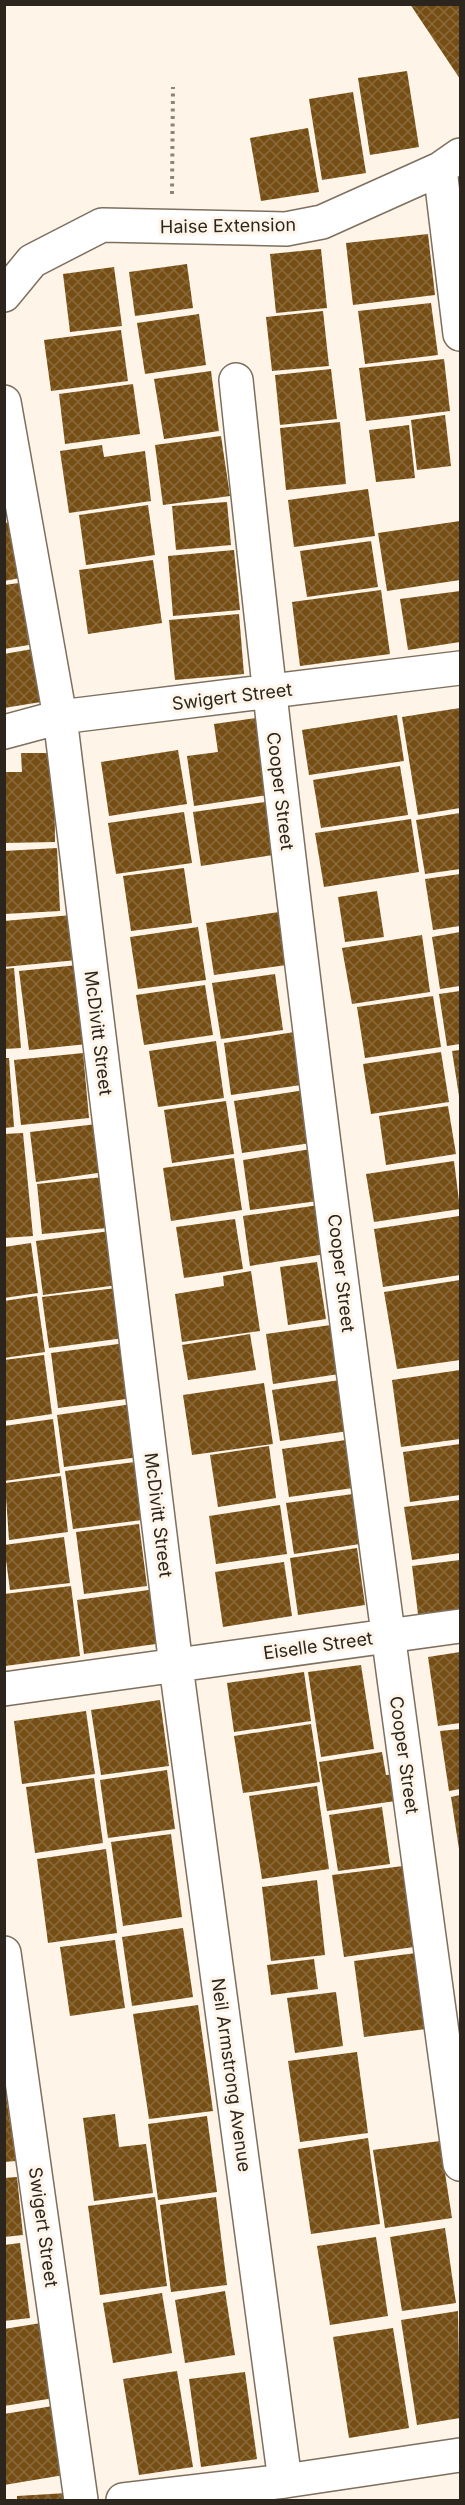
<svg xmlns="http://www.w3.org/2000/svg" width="465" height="2505" font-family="Inter,sans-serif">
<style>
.building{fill:url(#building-cross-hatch)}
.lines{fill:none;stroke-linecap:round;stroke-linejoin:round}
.minor-casing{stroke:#7e6f5e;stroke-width:36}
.path{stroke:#8c847a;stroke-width:4;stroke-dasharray:3 4.5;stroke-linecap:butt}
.minor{stroke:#fff;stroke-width:33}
.labels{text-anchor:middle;stroke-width:6;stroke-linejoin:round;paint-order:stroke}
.street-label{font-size:18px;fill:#2b251e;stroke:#fef4e8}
</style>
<defs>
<pattern id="building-cross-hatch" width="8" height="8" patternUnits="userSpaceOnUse" patternTransform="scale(1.5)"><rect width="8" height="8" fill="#764e13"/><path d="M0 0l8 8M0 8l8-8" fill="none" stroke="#886a3d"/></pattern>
</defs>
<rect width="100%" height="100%" fill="#fef4e8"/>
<path class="building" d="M410,4H460V79Z
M407,71L419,147L370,155L358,78Z
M353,92L366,173L322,180L309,99Z
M308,128L319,192L261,201L250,138Z
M428,234L435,295L353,305L346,243Z
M321,249L327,308L276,313L270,254Z
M187,264L193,308L135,316L129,272Z
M114,267L122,326L70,332L63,274Z
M431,303L438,355L365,364L358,311Z
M323,311L329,366L272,371L266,317Z
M199,314L206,365L145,374L137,323Z
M121,330L128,381L51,391L44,340Z
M444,359L450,411L366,421L359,368Z
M331,369L337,419L280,425L275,375Z
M211,371L219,431L164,439L154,379Z
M133,384L140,434L65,444L59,394Z
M445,415L451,466L417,470L411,420Z
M340,422L346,484L286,490L280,428Z
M409,425L415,478L376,482L369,430Z
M221,436L230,496L163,505L155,445Z
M102,445L104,457L145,451L151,501L69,513L60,451Z
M368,489L375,536L294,547L288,500Z
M227,502L231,545L176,550L172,506Z
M148,505L155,555L86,565L79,515Z
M460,521V580L387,591L378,533Z
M11,522L20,578L4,581V523Z
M371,541L378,587L307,597L300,551Z
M234,550L240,610L173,616L168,556Z
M153,560L162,623L88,634L79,570Z
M19,583L29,645L4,649V585Z
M381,590L390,654L300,666L292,602Z
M460,591V642L408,650L400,599Z
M239,614L244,674L175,680L169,620Z
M38,648L47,701L4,708V654Z
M460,708V808L418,815L402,717Z
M397,715L404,761L309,775L302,730Z
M256,718L268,795L194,806L187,756L218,752L214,724Z
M178,750L187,804L109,816L101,762Z
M21,753H54L55,842L4,843V772H22Z
M400,766L408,815L321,828L313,780Z
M265,802L273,855L201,866L193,812Z
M184,812L192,863L116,874L108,823Z
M460,813V869L425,874L416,820Z
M411,819L419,872L324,887L315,833Z
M57,848L60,911L4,914V851Z
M184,868L192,923L131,931L123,876Z
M460,874V926L433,930L425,879Z
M377,891L384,937L345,942L338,897Z
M279,912L287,965L214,975L206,923Z
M72,915L77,960L4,967V921Z
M198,927L206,980L138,989L130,937Z
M460,932V986L440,989L432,937Z
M422,935L430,992L352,1004L342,948Z
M78,965L87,1044L29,1050L19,971Z
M14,968L21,1048L4,1049V969Z
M275,974L283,1030L221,1039L212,983Z
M205,985L213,1035L144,1045L136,995Z
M460,991V1044L447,1046L439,994Z
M433,996L441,1047L365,1058L357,1007Z
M301,1031L308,1084L231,1095L224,1043Z
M216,1041L224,1098L158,1107L149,1051Z
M460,1050V1096H459L452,1051Z
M441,1052L449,1102L371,1114L363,1064Z
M83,1053L89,1118L21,1125L14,1060Z
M4,1058H9L14,1127L4,1128Z
M311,1089L318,1142L242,1153L234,1101Z
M226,1101L234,1154L172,1163L164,1110Z
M448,1106L456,1154L386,1165L379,1116Z
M105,1123L111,1171L36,1182L30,1132Z
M23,1133L33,1236L4,1238V1134Z
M311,1149L318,1201L250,1210L243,1160Z
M234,1158L242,1210L171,1221L163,1168Z
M454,1161L460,1209L374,1222L366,1174Z
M103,1177L108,1228L42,1234L37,1184Z
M319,1205L326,1254L250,1266L243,1216Z
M459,1216L460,1275L383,1287L374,1229Z
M235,1219L243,1269L184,1278L176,1227Z
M110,1231L118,1285L43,1295L36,1241Z
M31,1243L38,1293L4,1298V1247Z
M317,1262L326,1319L288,1325L280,1267Z
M251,1271L260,1331L182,1342L175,1294L224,1286L223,1276Z
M460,1280V1360L397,1369L384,1292Z
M117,1288L124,1338L49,1348L42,1297Z
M37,1296L45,1352L4,1358V1301Z
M331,1325L339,1374L273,1384L266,1334Z
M250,1334L256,1370L188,1380L182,1345Z
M126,1343L134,1398L58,1408L51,1353Z
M44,1355L52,1414L4,1421V1360Z
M460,1370V1439L401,1447L392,1380Z
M340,1380L348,1431L280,1441L272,1390Z
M264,1383L273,1444L192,1455L183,1395Z
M132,1404L139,1457L64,1467L57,1415Z
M53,1419L60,1473L4,1481V1426Z
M346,1440L353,1488L289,1497L282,1449Z
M460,1444V1495L410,1502L403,1452Z
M269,1446L276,1498L218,1507L210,1455Z
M135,1462L142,1520L73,1529L65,1471Z
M61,1476L68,1532L9,1540L5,1483Z
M353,1494L360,1544L294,1554L286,1503Z
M460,1500V1553L412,1560L404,1507Z
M280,1505L287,1554L216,1564L209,1516Z
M139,1524L147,1586L84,1594L76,1532Z
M64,1537L70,1583L10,1590L4,1545Z
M357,1548L365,1605L298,1615L290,1558Z
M460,1560V1609L418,1614L412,1566Z
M284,1562L292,1616L223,1627L215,1572Z
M71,1586L80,1656L5,1666L4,1594Z
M156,1589L163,1643L84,1654L77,1600Z
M460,1652V1723L438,1726L428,1657Z
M361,1665L374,1749L321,1757L308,1672Z
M304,1672L311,1721L234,1732L227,1683Z
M160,1700L169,1766L101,1775L91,1710Z
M86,1711L95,1774L22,1784L14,1721Z
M311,1724L320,1782L243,1793L234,1736Z
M460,1729V1789L449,1791L440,1731Z
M382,1752L386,1775L398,1774L402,1800L327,1811L319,1762Z
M167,1770L175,1829L108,1838L100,1780Z
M94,1778L103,1843L35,1853L26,1787Z
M317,1786L329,1869L262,1879L249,1796Z
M460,1795V1849H459L451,1797Z
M382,1807L390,1864L338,1871L329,1815Z
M171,1834L182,1917L123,1926L111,1842Z
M106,1849L117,1933L48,1943L37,1859Z
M403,1866L414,1947L344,1957L332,1875Z
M317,1880L325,1955L271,1961L262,1887Z
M183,1928L193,1997L132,2006L122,1937Z
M115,1940L125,2008L70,2016L60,1947Z
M416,1953L426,2029L364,2037L354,1961Z
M314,1959L318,1989L271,1995L267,1965Z
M336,1992L343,2046L295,2053L287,1998Z
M198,2005L213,2111L149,2119L133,2014Z
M357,2052L368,2133L300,2142L288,2061Z
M4,2083L16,2161L4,2162Z
M115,2114L119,2147L146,2144L153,2193L94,2201L83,2118Z
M207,2116L217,2192L158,2200L148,2124Z
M368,2138L380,2224L311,2234L298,2149Z
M440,2141L452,2218L385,2228L373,2150Z
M17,2177L23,2235L4,2237V2178Z
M155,2197L167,2286L100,2295L88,2206Z
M216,2197L227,2285L171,2292L160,2205Z
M445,2228L456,2303L402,2311L390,2237Z
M376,2237L388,2316L330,2325L317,2246Z
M20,2243L30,2318L4,2321V2245Z
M225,2291L235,2355L185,2363L175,2300Z
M162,2293L172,2353L113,2363L103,2303Z
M458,2311L460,2418L417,2425L401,2320Z
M41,2323L54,2398L4,2406V2329Z
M393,2328L409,2428L349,2438L333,2337Z
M177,2371L193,2467L139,2475L123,2379Z
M245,2372L257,2459L201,2467L189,2379Z
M59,2405L70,2474L4,2485V2414Z
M67,2493L68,2500H17V2496Z"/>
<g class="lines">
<g class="minor-casing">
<path id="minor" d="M440,169L460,334
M4,295L32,261L102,225L286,229L322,222L440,169L460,155
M236,380C297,977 379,1571 460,2164
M4,402L60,717L176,1666L285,2481
M4,732L60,717L460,668
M4,1689L460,1626
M4,1953L81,2500
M123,2500L285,2481L460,2455"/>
</g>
<path class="path" d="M172,194L173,87"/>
<use href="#minor" class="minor"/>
</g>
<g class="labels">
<g class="street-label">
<text transform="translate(228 226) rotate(-1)" y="6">Haise Extension</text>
<text transform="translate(232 697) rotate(-7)" y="6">Swigert Street</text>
<text transform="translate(280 791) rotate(83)" y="6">Cooper Street</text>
<text transform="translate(98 1033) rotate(83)" y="6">McDivitt Street</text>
<text transform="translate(341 1273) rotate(83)" y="6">Cooper Street</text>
<text transform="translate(158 1515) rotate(83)" y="6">McDivitt Street</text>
<text transform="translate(318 1646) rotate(-8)" y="6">Eiselle Street</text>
<text transform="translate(404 1755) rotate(82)" y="6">Cooper Street</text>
<text transform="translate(231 2075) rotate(82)" y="6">Neil Armstrong Avenue</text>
<text transform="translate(43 2227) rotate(82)" y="6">Swigert Street</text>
</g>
</g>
<rect width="465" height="2505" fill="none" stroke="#2b251e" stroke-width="12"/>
</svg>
